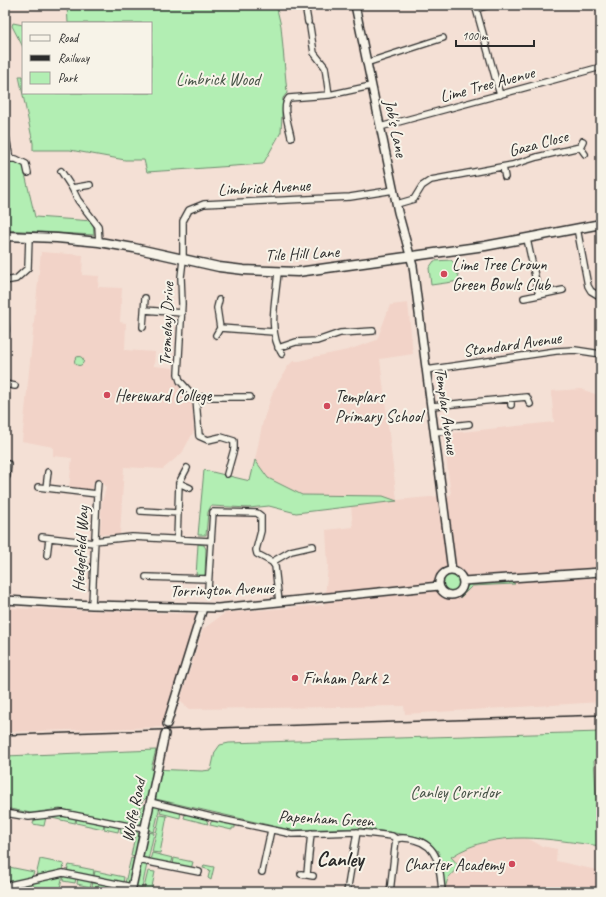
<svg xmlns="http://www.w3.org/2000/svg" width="606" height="897" font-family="Caveat,sans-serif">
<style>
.built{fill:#f2d3c8}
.green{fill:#b2eeb3;stroke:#6e8c6f}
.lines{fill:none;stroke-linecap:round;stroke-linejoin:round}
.minor-casing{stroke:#2b2b2b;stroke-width:8}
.tertiary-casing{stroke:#2b2b2b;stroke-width:10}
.secondary-casing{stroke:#2b2b2b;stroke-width:11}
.minor{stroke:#f7f3e8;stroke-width:5.5}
.tertiary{stroke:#f7f3e8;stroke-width:7}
.secondary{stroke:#f7f3e8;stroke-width:8}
.rail{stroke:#2b2b2b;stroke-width:1.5}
.poi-dot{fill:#d1495b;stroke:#f7f3e8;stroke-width:1.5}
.labels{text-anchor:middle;stroke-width:4;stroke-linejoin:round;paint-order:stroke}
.park-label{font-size:17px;fill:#465246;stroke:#f7f3e8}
.street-label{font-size:17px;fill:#2b2b2b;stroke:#f7f3e8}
.poi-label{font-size:17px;fill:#2b2b2b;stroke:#f7f3e8;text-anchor:start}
.district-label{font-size:21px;font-weight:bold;fill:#2b2b2b;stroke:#f7f3e8}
</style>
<rect width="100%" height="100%" fill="#f4e0d5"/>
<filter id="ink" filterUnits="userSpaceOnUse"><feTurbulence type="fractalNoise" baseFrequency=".025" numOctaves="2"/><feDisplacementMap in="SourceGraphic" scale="8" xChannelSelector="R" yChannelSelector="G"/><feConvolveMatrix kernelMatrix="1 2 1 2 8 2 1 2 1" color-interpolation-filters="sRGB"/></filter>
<g filter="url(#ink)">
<path class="built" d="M41,252L83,255L82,275L99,276L98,287L122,288L120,322L126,323L125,350L155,352L154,366L173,368L175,380L181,390L192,400L194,431L182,453L163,469L124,467L120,535L100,534L102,501L106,488L103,482H93L92,488L89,490L69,488L72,458L53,456V447L22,441Z
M408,303L413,354L380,359L397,500L451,495L443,434L554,422L551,391L581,389L601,396V702L405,714L404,706L189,709L180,701L203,629L225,613L324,605L328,567L326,530L353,527L351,506L396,500L302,495L268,478L255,460L263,421L273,392L288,366L293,361H300L314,357L348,350L377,340L390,305Z
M5,608L198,614L164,727L5,732Z
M525,837L542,846L557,849L556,861L601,871V892H444L448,878L454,870L451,857L460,851L473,845L488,841Z"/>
<path class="green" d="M67,5H276L281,26L287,93L283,98L281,132L263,164L147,172L144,160H125L70,150H33V143L19,76H23V93H151V23H68Z
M13,23L23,25V47L12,26Z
M5,162H21L24,164L27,173L25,174L35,217L93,221L94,235L5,230Z
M451,260L455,264L460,281L431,285L429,268L434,261Z
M74.5 361a4.5 4.5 0 1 1 9 0a4.5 4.5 0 1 1-9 0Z
M255,460L268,478L302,495L383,496L397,501L296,513L269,506L249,508L211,506L208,512L206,535H198L204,470L250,481Z
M198,544L204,545L206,549L205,575L196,576Z
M443 583a9 9 0 1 1 18 0a9 9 0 1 1-18 0Z
M511,581L515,584L472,586L460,598L469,584Z
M601,732V760H594L597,806L601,815V846C551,840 496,827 451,857L459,866L448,878L444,892L441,859L438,851L425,841L414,836L362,828L290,830L147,797L140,804L136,825L60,809L31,813L5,808V756L156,750L151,769L202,771L211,770L215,752L220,745L229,743Z
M145,803H147L142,822L137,826L141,807Z
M155,805L160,806L154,832L147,830L152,808Z
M162,806L181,812L180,818L160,813Z
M186,812L206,818L208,824L184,818Z
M59,815L76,818L75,823L47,817Z
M160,815L167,816L160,853L152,852Z
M46,817L44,826L33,824L34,820Z
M77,818L104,824L103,829L76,823Z
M216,820L235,824V828H232V830L210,825L211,822Z
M105,824L119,827L118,832L104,829Z
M121,828L134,830L133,836L120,833Z
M136,831L140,835L135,857L131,856Z
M147,832L154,833L148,860L142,856Z
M152,853L173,858L171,865L150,860Z
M131,858L135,859L130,880L127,883H125Z
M174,858L193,862L191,869L173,865Z
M40,859L64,864L63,870L36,876Z
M144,864H147L142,888L135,886L140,866Z
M69,865L94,870L93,876L67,871Z
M204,865L214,867L211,880L208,878L210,870L203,868Z
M9,867L34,872L32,877L5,883Z
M95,871L124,877L123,883L94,876Z
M148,871L155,872L151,892H143Z
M63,875L59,892L32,889L34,882Z
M64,875L76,878L75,883L63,881Z
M78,878L92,881L90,887L77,884Z
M93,881L122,887L121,892L92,887Z
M32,882L30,892H19L21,885Z"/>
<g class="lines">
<g class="minor-casing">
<path id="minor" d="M303,5L306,10L308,22
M475,5L500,95
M476,9L490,5
M310,27L314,53L325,67L329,95
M366,63L443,38
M380,127L601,67
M5,131L10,159
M291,137C289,126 281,106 289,98L329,95L371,86
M583,141L580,147L585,154
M5,159H16L26,164L28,173
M503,167L505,177
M61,171L72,188
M90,185L72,188L78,200L98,226L99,242
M397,204L414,199L422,186L431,180L512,165L537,157L580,147
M577,228L588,286L591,291L601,297
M527,239L539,295L563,290
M278,272C276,297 267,332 282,354
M5,281L16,279L28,268L29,237
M524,298L539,295
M219,300L217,308L220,328L274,332
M145,310L182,313
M5,322L6,330
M143,327L145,298
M216,335L220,328
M278,348L296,342L317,341L340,333L373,331
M426,370L556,351L575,350L601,354
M5,384L15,386
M511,398V405
M196,399L201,397H250
M432,406L527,397L530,404
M435,432L447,431L452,426L469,424
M227,474L234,449V441L221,437L208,440L199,436L196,399L180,381L178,374L182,304L181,277L183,260V221L189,210L204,204L350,197L394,190
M5,476H7L8,464
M179,483L190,488
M38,487L97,494L92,605
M46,488L48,472
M97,494L98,483
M141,511L178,513
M42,537L94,543
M177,539L179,483L187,468
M94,541L132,537L210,541
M47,555L49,539
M272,562L291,551L313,546
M146,577L208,579
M208,589L213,512L257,513L261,516V531L256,550L257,554L272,562L275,566L279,602
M150,802L211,817L292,834L357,832L392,836L396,839C403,837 408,838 415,840C440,846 440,871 442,892
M5,813L29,817L63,813L144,829
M138,860L199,872
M262,872L271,830
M301,874L313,876
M307,874L311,833
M5,886L63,873L132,887
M347,892L357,832
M390,892L396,839"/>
</g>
<g class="tertiary-casing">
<path id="tertiary" d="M355,5L398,212L413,266L452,571
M439 583a12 12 0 1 1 24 0a12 12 0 1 1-24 0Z
M463,581L601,572
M5,600L92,605L218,608L439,586
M167,724L203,608
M131,892L165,734"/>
</g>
<g class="secondary-casing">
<path id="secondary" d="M5,236L57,238L99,242L134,248L219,267L244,270L298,272L485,246L601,224"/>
</g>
<use href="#minor" class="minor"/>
<use href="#tertiary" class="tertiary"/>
<use href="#secondary" class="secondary"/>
<path class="rail" d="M5,735L601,715"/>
</g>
</g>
<g class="poi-dot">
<circle cx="444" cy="274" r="4"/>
<circle cx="107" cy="395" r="4"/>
<circle cx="327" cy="406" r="4"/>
<circle cx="295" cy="678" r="4"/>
<circle cx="512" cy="864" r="4"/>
</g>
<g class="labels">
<g class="park-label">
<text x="218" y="85">Limbrick Wood</text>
<text x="455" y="798">Canley Corridor</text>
</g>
<g class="street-label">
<text transform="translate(487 84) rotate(-15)" y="6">Lime Tree Avenue</text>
<text transform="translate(396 128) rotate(78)" y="6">Job's Lane</text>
<text transform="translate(538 143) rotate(-15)" y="6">Gaza Close</text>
<text transform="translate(264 187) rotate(-3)" y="6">Limbrick Avenue</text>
<text transform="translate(302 253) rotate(-3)" y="6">Tile Hill Lane</text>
<text transform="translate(166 324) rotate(-88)" y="6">Tremelay Drive</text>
<text transform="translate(512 344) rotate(-8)" y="6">Standard Avenue</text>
<text transform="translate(447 411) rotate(82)" y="6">Templar Avenue</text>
<text transform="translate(80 549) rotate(-87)" y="6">Hedgefield Way</text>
<text transform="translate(222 589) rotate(-2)" y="6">Torrington Avenue</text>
<text transform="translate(133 810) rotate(-78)" y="6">Wolfe Road</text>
<text transform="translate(326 818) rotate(3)" y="6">Papenham Green</text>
</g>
<g class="poi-label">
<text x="452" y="270">Lime Tree Crown<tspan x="452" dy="20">Green Bowls Club</tspan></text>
<text x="115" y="401">Hereward College</text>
<text x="335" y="402">Templars<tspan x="335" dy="20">Primary School</tspan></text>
<text x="303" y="684">Finham Park 2</text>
<text x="504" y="870" text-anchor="end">Charter Academy</text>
</g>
<g class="district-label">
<text x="340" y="866">Canley</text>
</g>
</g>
<rect width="606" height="897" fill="none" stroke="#f7f3e8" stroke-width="20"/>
<rect x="10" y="10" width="586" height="877" fill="none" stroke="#2b2b2b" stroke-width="1.5" filter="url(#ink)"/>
<rect x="22" y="22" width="130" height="72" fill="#f7f3e8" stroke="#a5a39c"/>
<rect x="30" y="35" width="20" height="6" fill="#f7f3e8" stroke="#a5a39c"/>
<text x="58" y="42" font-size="12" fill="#2b2b2b">Road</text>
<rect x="30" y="55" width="20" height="6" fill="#2b2b2b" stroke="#a5a39c"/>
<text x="58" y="62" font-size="12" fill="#2b2b2b">Railway</text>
<rect x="30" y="72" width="20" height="12" fill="#b2eeb3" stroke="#a5a39c"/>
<text x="58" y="82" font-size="12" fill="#2b2b2b">Park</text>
<path d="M456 40v6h78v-6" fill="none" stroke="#2b2b2b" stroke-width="2"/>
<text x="462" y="40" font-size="12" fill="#2b2b2b" stroke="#f7f3e8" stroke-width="3" paint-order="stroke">100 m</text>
</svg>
